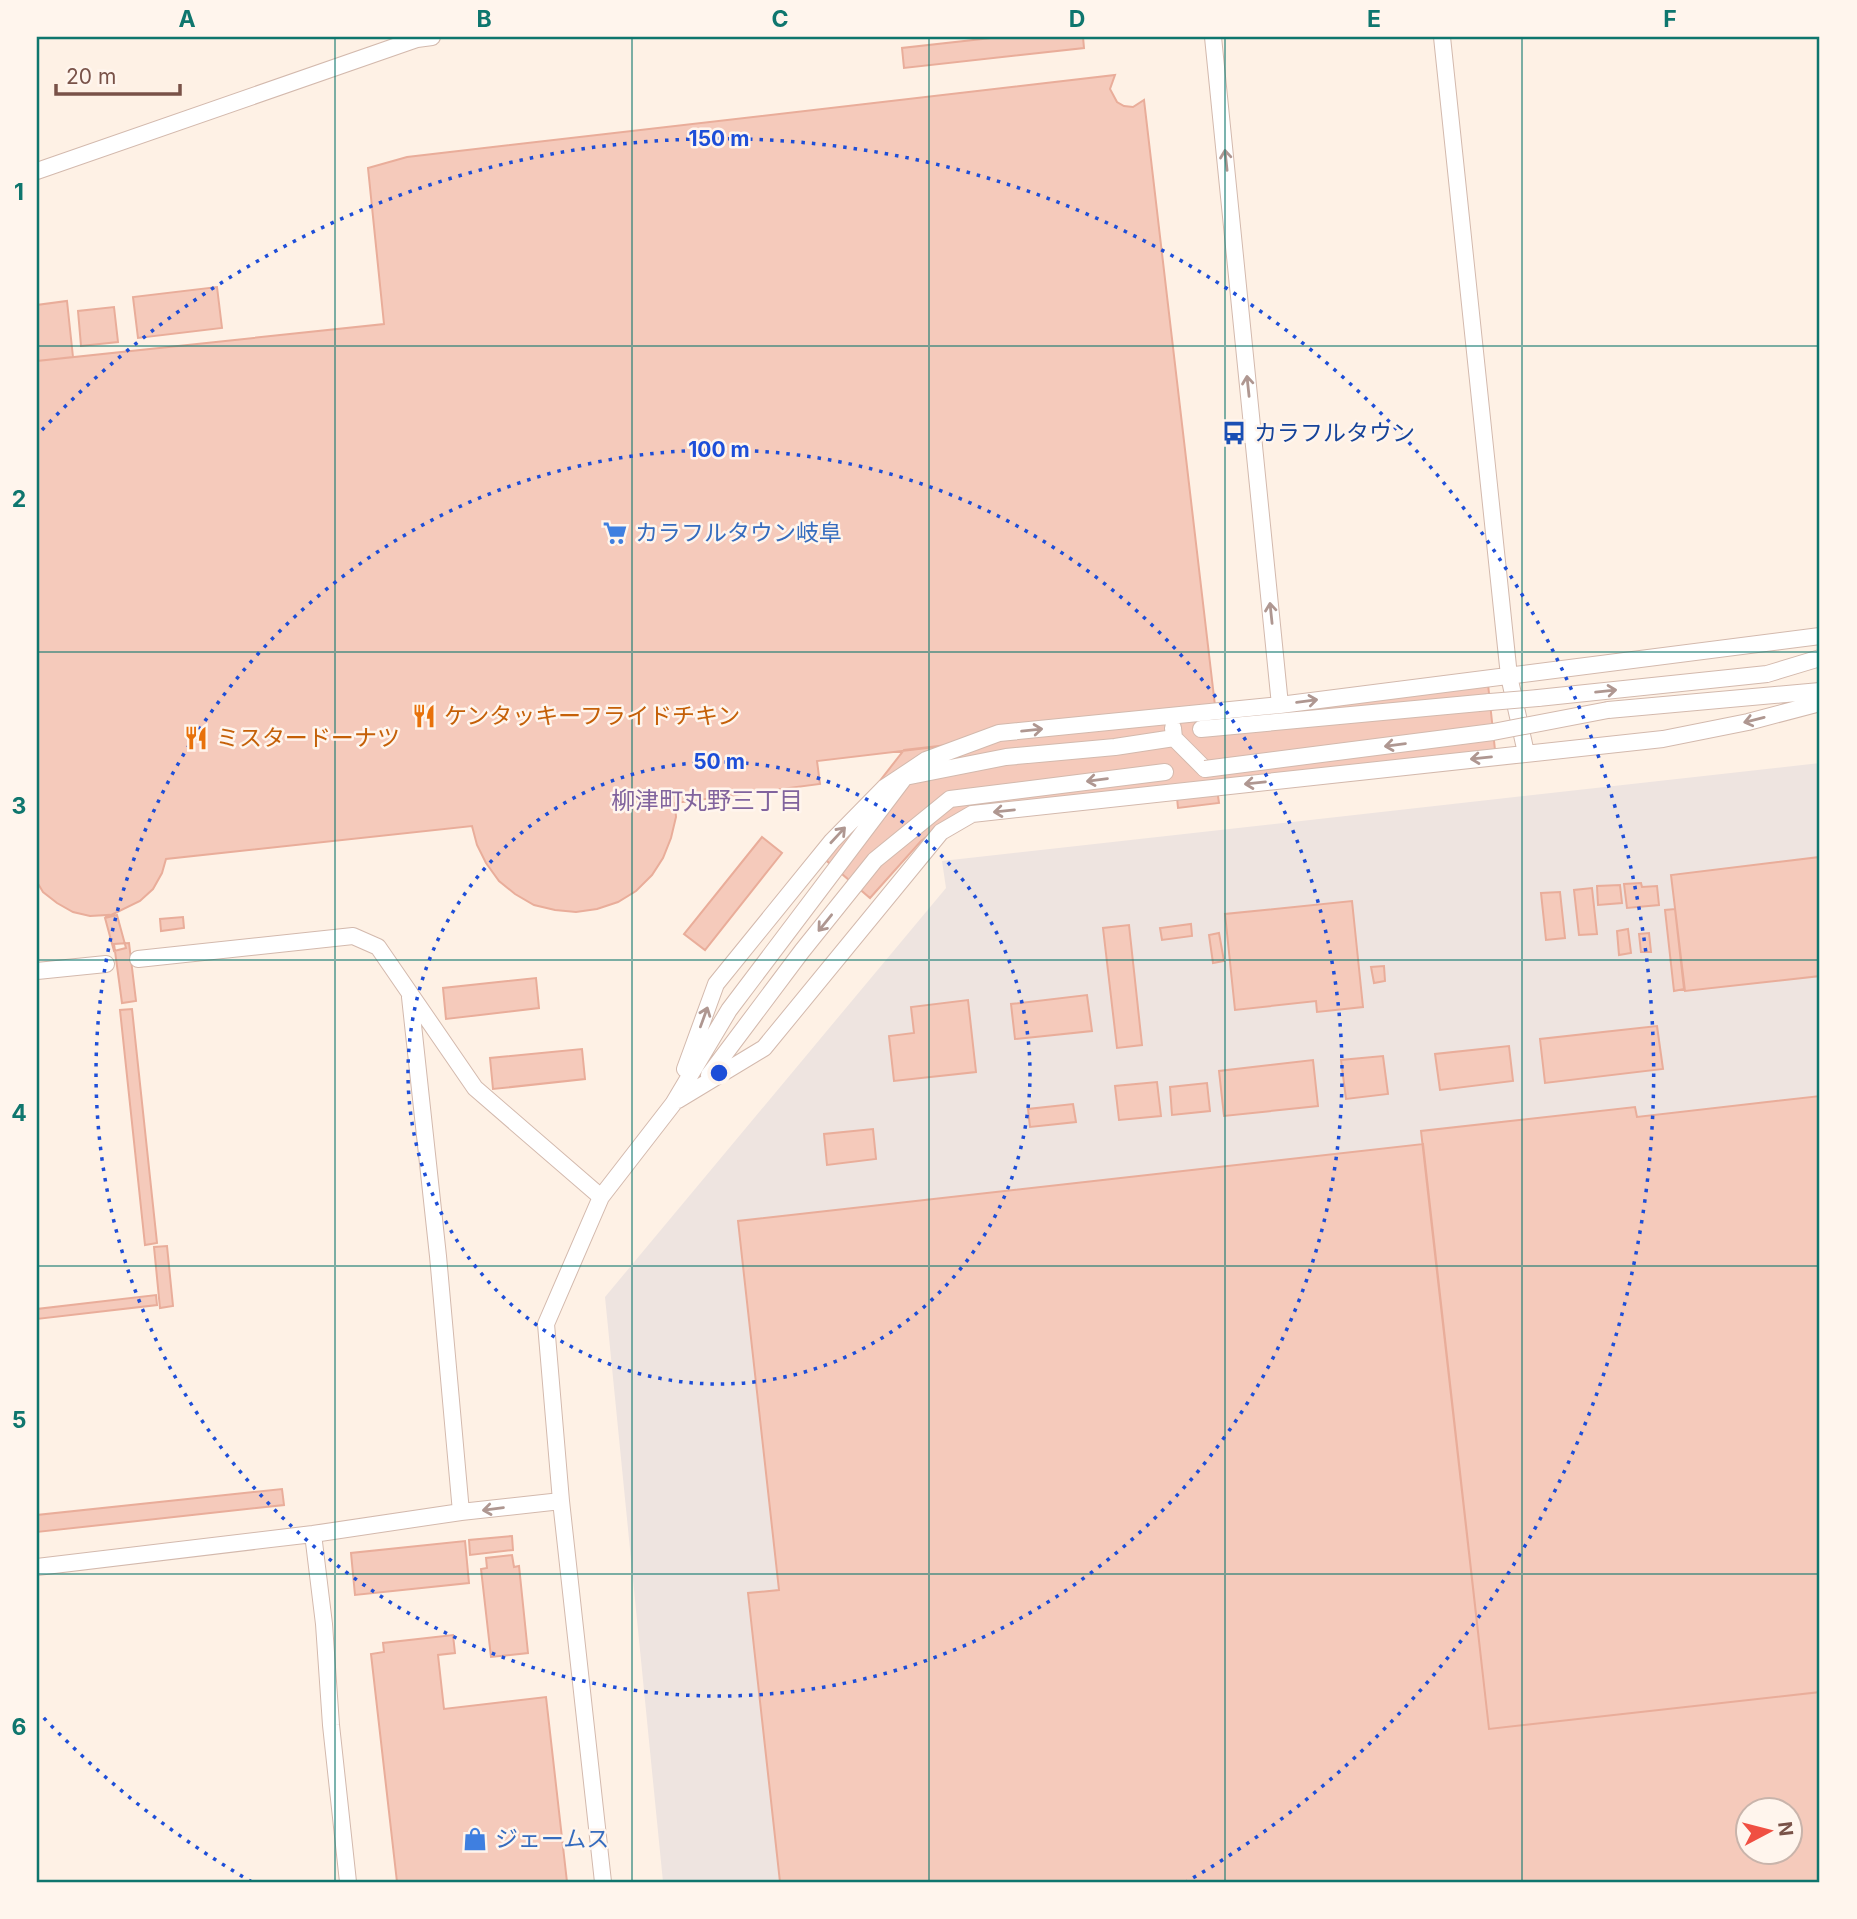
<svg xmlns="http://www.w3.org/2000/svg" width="1857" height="1919" font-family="Inter,'Noto Sans JP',sans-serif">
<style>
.industrial{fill:#eee4e0;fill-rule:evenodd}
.building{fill:#f5cabb;stroke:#e9ad9a;stroke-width:2;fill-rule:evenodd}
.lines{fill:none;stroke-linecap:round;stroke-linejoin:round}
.service-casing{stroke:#d3b9ad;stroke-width:18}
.service{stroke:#fff;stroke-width:16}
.service-bridge-casing{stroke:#d3b9ad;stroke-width:18;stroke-linecap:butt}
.service-bridge{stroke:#fff;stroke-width:16}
.oneway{stroke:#af9791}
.grid{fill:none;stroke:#0f766e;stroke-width:2;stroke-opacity:0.55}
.ring{fill:none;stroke:#1d4ed8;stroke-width:3.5;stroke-dasharray:3.5 7}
.labels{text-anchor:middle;stroke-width:5;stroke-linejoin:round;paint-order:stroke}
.transit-label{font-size:23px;fill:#164399;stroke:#fff5ed;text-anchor:start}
.shop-label{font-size:23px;fill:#366cbe;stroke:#fff5ed;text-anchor:start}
.food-label{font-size:23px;fill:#c56008;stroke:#fff5ed;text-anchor:start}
.neighbourhood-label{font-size:24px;fill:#81639d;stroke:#fff5ed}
.centre{fill:#1d4ed8;stroke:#fff5ed;stroke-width:3.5}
.ring-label{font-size:21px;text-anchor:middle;font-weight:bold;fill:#1d4ed8;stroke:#fff5ed;stroke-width:5;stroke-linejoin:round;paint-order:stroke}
.neatline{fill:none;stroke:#0f766e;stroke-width:2.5}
.grid-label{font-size:23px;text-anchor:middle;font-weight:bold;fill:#0f766e}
</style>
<rect width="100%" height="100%" fill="#fef1e5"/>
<path class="industrial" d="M1820,763V1882H663L605,1297L946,888L942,861ZM1748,1811H1790V1853H1748Z"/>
<path class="building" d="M1000,37H1083L1084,48L904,68L902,48Z
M1115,75L1110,89L1117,102L1124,106L1133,107L1144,100L1216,714L817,761L820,784L675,803L676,817L671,838L663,858L652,875L636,891L618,902L597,909L576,912L555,910L534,905L515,894L499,881L486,863L477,845L472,826L166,859L162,873L153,889L140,901L105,918L108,915L90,916L73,912L57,903L43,892L37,882V361L384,324L368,168L407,157Z
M217,287L222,328L138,338L133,297Z
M67,301L73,357L37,361V305Z
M114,307L118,342L81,346L78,311Z
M1488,684L1495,750L1216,782L1219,803L1178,808L1176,787L944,824L921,841L870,898L821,856L904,750Z
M762,837L782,853L705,950L684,934Z
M1820,857V976L1685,991L1671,875Z
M1641,883L1642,887L1657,886L1659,905L1627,908L1624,884Z
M1620,885L1622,903L1598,905L1597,886Z
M1592,888L1597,934L1579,935L1574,890Z
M1560,892L1565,938L1546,940L1541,893Z
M1352,901L1363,1007L1317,1012L1316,1001L1235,1010L1225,914Z
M1675,909L1684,989L1674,991L1665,910Z
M117,915L126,948L114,951L105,918Z
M183,917L184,928L161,931L160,919Z
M1191,924L1192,936L1162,940L1160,928Z
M1129,925L1142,1045L1117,1048L1103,928Z
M1628,929L1631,953L1619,955L1617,931Z
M1219,933L1224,961L1213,963L1209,935Z
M1649,933L1651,952H1641L1639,934Z
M129,943L136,1001L122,1003L114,944Z
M1384,966L1385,981L1374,983L1371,967Z
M536,978L539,1008L446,1019L443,988Z
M1087,995L1092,1031L1015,1039L1011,1004Z
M968,1000L976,1072L894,1081L889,1036L914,1033L911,1007Z
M132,1009L157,1243L145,1245L120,1010Z
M1657,1026L1663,1069L1545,1083L1540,1039Z
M1509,1046L1513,1081L1440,1090L1435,1054Z
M582,1049L585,1079L493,1089L490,1058Z
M1383,1056L1388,1094L1346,1099L1341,1060Z
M1313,1060L1318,1106L1224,1116L1219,1071Z
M1157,1082L1161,1116L1119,1120L1115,1086Z
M1207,1083L1210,1111L1172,1115L1170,1087Z
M1820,1096V1692L1489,1729L1421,1131L1635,1107L1637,1117Z
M1073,1104L1076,1122L1030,1127L1028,1109Z
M873,1129L876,1159L827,1165L824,1134Z
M1423,1144L1489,1729L1820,1692V1882H780L748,1593L779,1590L738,1221ZM1748,1811H1790V1853H1748Z
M167,1246L173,1306L160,1308L154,1247Z
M156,1295L157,1305L37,1319V1309Z
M282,1489L284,1505L37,1532V1515Z
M512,1536L513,1550L470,1555L469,1540Z
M465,1541L469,1583L355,1595L351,1553Z
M512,1555L514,1567L519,1566L528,1653L491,1657L481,1569L487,1568L486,1558Z
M453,1635L455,1653L438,1655L444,1709L546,1697L567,1882H397L371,1654L384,1652L383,1643Z"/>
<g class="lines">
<g class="service-casing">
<path id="service" d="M1213,37L1280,705
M1442,37L1509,676L1526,753
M37,171L417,39L432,37
M1538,698L1767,674L1820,658
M1608,710L1820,691
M1173,728L1174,738L1205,769
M1201,729L1490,702
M138,959L353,936L378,947L475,1088L601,1197
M37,971L106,964
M410,997L438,1256L461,1512
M685,1069L716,984L832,841L884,788L926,760L999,733L1280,705L1820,636
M709,1075L802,951L875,860L950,799L1165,772
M678,1100L764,1048L941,832L972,814L1663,739L1748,722L1820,703
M313,1534L324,1624L331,1725L348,1882
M37,1567L313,1534L461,1512L561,1501
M603,1882L561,1501L546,1324L601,1197L673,1104L729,1010L905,777L1006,757L1115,747L1174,738"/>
</g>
<use href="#service" class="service"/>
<g class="service-bridge-casing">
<path id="service-bridge" d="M1490,702L1538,698
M1205,769L1493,732L1608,710"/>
</g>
<use href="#service-bridge" class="service-bridge"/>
</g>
<defs><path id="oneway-shaft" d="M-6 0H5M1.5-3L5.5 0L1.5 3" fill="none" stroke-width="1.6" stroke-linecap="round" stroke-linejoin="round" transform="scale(1.75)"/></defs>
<g class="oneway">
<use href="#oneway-shaft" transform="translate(1226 160) rotate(-96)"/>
<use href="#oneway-shaft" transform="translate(1248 386) rotate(-96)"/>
<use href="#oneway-shaft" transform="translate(1271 613) rotate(-96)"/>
<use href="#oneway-shaft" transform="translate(1606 691) rotate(-6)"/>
<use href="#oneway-shaft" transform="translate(1307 701) rotate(-7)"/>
<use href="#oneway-shaft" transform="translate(1754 720) rotate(166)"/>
<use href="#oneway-shaft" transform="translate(1032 730) rotate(-6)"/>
<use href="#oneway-shaft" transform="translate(1395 745) rotate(173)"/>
<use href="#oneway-shaft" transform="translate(1481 758) rotate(174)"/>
<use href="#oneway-shaft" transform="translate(1097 780) rotate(173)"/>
<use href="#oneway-shaft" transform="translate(1255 783) rotate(174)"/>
<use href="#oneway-shaft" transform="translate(1004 811) rotate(174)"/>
<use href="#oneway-shaft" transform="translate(838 835) rotate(-47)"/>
<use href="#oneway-shaft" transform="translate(825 923) rotate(129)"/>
<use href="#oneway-shaft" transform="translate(704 1017) rotate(-70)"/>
<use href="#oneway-shaft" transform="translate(493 1509) rotate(173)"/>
</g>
<path class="grid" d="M335,37V1882M632,37V1882M929,37V1882M1225,37V1882M1522,37V1882M37,346H1820M37,652H1820M37,960H1820M37,1266H1820M37,1574H1820"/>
<g class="ring">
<circle cx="719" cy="1073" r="311"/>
<circle cx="719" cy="1073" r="623"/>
<path d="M252 1882A934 934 0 0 1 42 1716M42 430A934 934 0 1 1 1186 1882"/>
</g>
<defs>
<g id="bus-bare" transform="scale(1.89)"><path d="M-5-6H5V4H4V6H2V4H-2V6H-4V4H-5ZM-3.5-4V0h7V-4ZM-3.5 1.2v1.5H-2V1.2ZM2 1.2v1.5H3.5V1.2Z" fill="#1a4fb4" stroke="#fff5ed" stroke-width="2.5" paint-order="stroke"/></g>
<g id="supermarket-bare" transform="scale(1.89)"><path d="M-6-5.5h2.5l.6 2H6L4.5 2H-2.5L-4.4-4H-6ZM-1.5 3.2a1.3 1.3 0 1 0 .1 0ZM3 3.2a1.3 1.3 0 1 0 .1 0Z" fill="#3f7fe0" stroke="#fff5ed" stroke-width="2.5" paint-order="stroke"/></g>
<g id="restaurant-bare" transform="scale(1.89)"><path d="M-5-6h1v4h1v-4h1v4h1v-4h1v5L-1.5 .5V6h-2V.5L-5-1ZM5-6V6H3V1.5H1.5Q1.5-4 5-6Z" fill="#e8710a" stroke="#fff5ed" stroke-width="2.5" paint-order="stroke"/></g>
<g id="shop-bare" transform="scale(1.89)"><path d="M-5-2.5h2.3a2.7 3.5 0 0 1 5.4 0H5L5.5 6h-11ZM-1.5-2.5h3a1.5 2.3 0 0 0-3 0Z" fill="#3f7fe0" stroke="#fff5ed" stroke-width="2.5" paint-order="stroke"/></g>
</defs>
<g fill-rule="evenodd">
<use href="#bus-bare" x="1234" y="433"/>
<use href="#supermarket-bare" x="615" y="533"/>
<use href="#restaurant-bare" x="424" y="716"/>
<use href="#restaurant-bare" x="196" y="738"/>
<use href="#shop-bare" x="475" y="1839"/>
</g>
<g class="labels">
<g class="transit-label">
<text x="1254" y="441">カラフルタウン</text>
</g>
<g class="shop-label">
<text x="635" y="541">カラフルタウン岐阜</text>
<text x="495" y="1847">ジェームス</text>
</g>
<g class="food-label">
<text x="444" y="724">ケンタッキーフライドチキン</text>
<text x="216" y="746">ミスタードーナツ</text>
</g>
<g class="neighbourhood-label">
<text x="707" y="809">柳津町丸野三丁目</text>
</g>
</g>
<circle cx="719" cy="1073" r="10" class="centre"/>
<g class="ring-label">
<text x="719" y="146">150 m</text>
<text x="719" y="457">100 m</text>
<text x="719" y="769">50 m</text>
</g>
<rect width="1857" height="1919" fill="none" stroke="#fff5ed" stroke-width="77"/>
<g transform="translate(1769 1831) rotate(83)"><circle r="33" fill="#fff5ed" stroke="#c9b4ab" stroke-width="2"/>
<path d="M0-5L12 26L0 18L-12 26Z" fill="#f04f42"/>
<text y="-10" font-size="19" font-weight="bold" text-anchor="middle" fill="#795248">N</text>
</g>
<path d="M56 84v10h124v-10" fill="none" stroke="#795248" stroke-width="3.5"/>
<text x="66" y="84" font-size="21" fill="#795248" stroke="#fff5ed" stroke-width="5" paint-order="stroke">20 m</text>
<rect x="38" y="38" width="1780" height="1843" class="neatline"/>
<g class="grid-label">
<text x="187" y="27">A</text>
<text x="484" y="27">B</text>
<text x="780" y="27">C</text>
<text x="1077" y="27">D</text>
<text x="1374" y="27">E</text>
<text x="1670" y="27">F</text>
<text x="19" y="200">1</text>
<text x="19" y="507">2</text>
<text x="19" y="814">3</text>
<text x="19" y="1121">4</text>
<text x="19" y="1428">5</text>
<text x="19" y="1735">6</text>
</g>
</svg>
